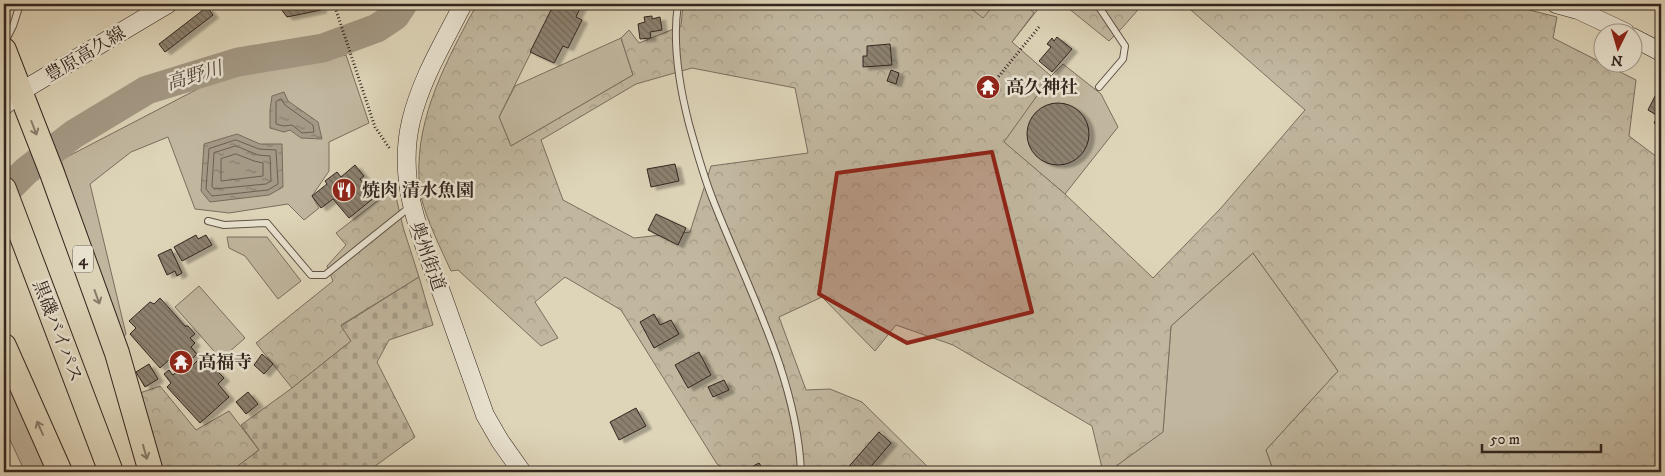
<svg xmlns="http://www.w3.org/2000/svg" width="1665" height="476" font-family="'IM FELL DW Pica','Noto Serif JP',serif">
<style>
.green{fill:#c1b79f;stroke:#7a6e5f}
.forest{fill:url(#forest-crowns);stroke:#7a6e5f;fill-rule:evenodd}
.cemetery{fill:url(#cemetery-stones);stroke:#7a6e5f}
.water{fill:url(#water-ripples);stroke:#776b5c}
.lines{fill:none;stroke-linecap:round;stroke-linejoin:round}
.shore{stroke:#6c5f52;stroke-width:1}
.river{stroke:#a49985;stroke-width:29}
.building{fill:url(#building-back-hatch);stroke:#33251f;filter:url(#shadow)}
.lane-casing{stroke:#5e5146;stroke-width:8}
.secondary-casing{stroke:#33251f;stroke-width:19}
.highway-casing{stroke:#33251f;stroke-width:26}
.path{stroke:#33251f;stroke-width:3;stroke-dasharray:1 2.5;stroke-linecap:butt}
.lane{stroke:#eae4d2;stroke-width:6}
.secondary{stroke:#eae4d2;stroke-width:18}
.highway{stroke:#ded5b9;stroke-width:24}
.oneway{stroke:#887d6c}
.marked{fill:#8f2418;fill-opacity:0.2;stroke:#8f2418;stroke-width:4;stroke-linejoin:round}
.labels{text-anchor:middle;stroke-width:5;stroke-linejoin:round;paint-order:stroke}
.shield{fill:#eae4d2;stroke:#6a5e55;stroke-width:1}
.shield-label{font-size:16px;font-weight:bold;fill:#33251f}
.street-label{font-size:18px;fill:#33251f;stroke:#eae4d2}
.poi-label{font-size:18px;font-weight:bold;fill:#33251f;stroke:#eae4d2;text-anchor:start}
.water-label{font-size:19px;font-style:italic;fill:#55483e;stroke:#eae4d2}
</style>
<defs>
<pattern id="forest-crowns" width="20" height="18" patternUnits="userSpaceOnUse" patternTransform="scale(1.25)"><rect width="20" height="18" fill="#c1b79f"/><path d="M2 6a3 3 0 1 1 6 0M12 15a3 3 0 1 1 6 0" fill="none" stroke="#a69d88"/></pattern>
<pattern id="cemetery-stones" width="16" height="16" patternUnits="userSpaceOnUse" patternTransform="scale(1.25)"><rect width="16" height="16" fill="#c1b79f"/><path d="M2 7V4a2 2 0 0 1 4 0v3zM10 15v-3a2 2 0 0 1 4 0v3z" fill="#a69d88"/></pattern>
<pattern id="water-ripples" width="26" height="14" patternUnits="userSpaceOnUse" patternTransform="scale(1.25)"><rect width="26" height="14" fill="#a49985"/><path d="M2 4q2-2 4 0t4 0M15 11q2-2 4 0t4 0" fill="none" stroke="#867d6c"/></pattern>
<pattern id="building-back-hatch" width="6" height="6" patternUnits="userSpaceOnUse" patternTransform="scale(1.25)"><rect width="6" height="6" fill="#8c816f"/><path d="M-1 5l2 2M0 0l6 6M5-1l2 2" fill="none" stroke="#73695b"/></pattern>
<filter id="shadow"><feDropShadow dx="5.5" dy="3" stdDeviation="1" flood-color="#0004"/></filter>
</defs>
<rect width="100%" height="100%" fill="#ded5b9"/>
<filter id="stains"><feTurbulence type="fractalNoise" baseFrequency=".004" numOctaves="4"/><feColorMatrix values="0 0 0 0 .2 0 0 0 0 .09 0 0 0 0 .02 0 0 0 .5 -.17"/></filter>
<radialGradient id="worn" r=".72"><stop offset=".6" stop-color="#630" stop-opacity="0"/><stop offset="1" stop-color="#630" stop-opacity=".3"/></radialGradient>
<path class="green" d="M965,4H1042L1012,42Z
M621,38L633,75L511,146L499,117L515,86Z
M346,55L369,123L329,142V171L312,196L319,208L304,220L288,204L229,213L195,209L168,137L131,152L90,184L126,334L121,340L89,251L61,160L215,80Z
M1063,64L1101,94L1118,127L1065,194L1003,142L1051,76Z
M227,237H267L301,281L278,299L245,256L229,248Z
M1253,253L1338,371L1266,450L1274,472H1108L1163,431L1171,326Z
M199,286L245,338L221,359L175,307Z
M4,365L52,472H25L4,427Z"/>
<path class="forest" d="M477,4H555L499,117L511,146L633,75L621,38L629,30L639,43L681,26L683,4H965L983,18L995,4H1024L1034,13L1012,42L1051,76L1004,142L1065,194L1153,278L1221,208L1305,110L1184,4H1506L1557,17L1553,38L1636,80L1629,136L1661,160V472H1274L1266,450L1338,371L1253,253L1171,326L1163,432L1108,472H1103L1092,426L953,345L896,325L875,351L822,297L779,317L806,390L830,389L862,402L933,472H731L717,464L621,310L565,277L535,302L558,338L541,346L458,270L451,271C440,247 428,223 421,197C419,191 420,184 419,178C416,115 448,58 477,4ZM692,68L795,88L808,153L711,166L690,232L634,238L563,200L541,140L636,84Z
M1063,4H1143L1122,28L1109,41Z
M394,188L403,227L419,277L341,325L351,341L292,388L256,343L333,281L327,266L346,245L336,233Z
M160,386L196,430L229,411L259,450L230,472H163L137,394Z"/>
<path class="cemetery" d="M419,277L433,325L389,340L377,362L415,437L367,472H230L259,450L241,425L292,388L351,341L341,326Z"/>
<path class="water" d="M284,92L288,101L318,122L322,139L301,138L290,130L284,132L270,128V110L272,96Z
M237,134L260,144H282L283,187L269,195L210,202L201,191L204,144Z"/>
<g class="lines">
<path class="shore" d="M281,99L285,105L313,125L314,132L302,133L292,125L284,126L276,124V102Z
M236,140L259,149L276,150L278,184L268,190L212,196L206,189L209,149Z
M236,146L258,155L270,156L271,181L266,184L214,189L212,186L214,153Z
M236,154L254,161L263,163V176L221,181V159Z"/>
<path class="river" d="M4,193L26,171L74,134L147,90L238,62L323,48L377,28L395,16L403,4"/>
</g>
<path class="building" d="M284,4H321V10L287,17L278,5Z
M554,4H582L576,17L582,20L568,48L563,46L554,63L530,52Z
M207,7L213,15L165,52L159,44Z
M652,16V19L660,17L662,30L650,32L651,38L640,39L638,24L645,22L644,17Z
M1057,37L1072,49L1052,72L1039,61L1051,47L1047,44L1052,38L1054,41Z
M890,44L892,65L863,67V56H867V46Z
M891,70L899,73L896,84L887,81Z
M988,80L996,86L989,94L981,88Z
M1655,96L1661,100V127L1654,123L1658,116L1648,110Z
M1027 134a31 31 0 1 1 62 0a31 31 0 1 1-62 0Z
M675,164L679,181L651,187L647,169Z
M355,165L364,176L360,179L375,197L349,218L333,199L321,208L312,196L327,184L325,181L337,172L341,177Z
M656,214L686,228L678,245L648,230Z
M196,235L198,239L206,235L212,245L182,261L174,247Z
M171,249L182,273L177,276L175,271L167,275L158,255Z
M160,298L185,326H188L195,334L190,338L195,343L191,347L197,354L182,368L186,372L199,359L208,369L212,366L224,378L218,384L229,397L200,423L167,387L171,383L164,374L169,370L173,375L180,369L170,359L160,368L130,334L136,328L129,321L150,302L154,304Z
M654,314L660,325L671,320L679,334L654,348L640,322Z
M699,352L711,375L688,388L675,365Z
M262,354L273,364L264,374L254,365Z
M149,364L158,379L145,387L136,372Z
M724,380L729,390L713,397L708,387Z
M248,392L258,404L246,414L236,402Z
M636,408L646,426L619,440L610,422Z
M879,432L891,443L866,472H844Z
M759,463L765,472H742Z"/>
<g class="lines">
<g class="lane-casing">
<path id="lane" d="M678,4C672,43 679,85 689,124C696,149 703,175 713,200C747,287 797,377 801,472
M1097,4L1125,46L1123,59L1099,87
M4,44L13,26L20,4
M208,221L224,225L267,223L311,275H325L411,206"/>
</g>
<g class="secondary-casing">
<path id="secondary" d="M463,4C444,42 421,79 411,121C396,184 422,239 443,297C457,336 471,376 485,415L500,441L522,472
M1556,4L1578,10L1625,32
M1632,37L1661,52
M4,106L20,92L168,4"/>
</g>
<g class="highway-casing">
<path id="highway" d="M4,50L52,173L117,353L151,472
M4,189L111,472
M4,346L60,472"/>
</g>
<path class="path" d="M334,4L375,127L390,149
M994,82L1039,27"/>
<use href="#lane" class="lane"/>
<use href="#secondary" class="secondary"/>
<use href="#highway" class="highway"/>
</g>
<defs><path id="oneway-shaft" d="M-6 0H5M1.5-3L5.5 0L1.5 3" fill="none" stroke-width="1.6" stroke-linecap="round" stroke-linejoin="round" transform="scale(1.25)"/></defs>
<g class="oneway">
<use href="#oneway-shaft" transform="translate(34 128) rotate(69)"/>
<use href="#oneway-shaft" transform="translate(97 297) rotate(70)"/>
<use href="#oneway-shaft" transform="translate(40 428) rotate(-114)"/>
<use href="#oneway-shaft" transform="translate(145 452) rotate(74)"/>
</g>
<path class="marked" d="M992,152L1032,312L907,343L819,294L837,173Z"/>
<defs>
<g id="temple-disc" transform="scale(1.25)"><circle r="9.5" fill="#8f2418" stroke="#eae4d2"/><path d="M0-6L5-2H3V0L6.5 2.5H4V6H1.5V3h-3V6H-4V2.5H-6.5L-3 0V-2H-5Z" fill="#fff"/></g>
<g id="restaurant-disc" transform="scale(1.25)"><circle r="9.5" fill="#8f2418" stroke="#eae4d2"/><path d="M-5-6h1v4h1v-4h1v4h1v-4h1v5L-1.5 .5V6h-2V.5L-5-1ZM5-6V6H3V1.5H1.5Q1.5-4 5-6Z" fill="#fff"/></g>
</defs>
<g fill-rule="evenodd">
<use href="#temple-disc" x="988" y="87"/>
<use href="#restaurant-disc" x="344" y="190"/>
<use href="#temple-disc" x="181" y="362"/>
</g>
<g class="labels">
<rect class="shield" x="73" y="245.5" width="20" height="27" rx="4"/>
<g class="shield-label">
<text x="83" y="265">4</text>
</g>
<g class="street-label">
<text transform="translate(85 54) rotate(-31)" y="6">豊原高久線</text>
<text transform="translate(428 256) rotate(71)" y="6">奥州街道</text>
<text transform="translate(58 331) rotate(69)" y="6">黒磯バイパス</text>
</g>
<g class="poi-label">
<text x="1006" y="93">高久神社</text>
<text x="362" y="196">焼肉 清水魚園</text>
<text x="198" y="368">高福寺</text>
</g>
<g class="water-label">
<text transform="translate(194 75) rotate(-17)" y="7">高野川</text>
</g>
</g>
<rect width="1665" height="476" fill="none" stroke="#ded5b9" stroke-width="20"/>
<rect x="5" y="5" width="1655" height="466" fill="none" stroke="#33251f" stroke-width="2.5"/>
<rect x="10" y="10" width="1645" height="456" fill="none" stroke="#33251f"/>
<g transform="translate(1618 48) rotate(185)"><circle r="24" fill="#eae4d2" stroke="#a1988a"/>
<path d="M0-4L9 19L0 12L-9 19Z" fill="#8f2418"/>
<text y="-8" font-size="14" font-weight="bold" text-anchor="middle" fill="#33251f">N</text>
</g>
<path d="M1482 444v8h119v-8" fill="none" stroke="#33251f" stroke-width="2.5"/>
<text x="1490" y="444" font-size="15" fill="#33251f" stroke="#eae4d2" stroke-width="4" paint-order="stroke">50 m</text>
<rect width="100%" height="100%" filter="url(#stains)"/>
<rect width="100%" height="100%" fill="url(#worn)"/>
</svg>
